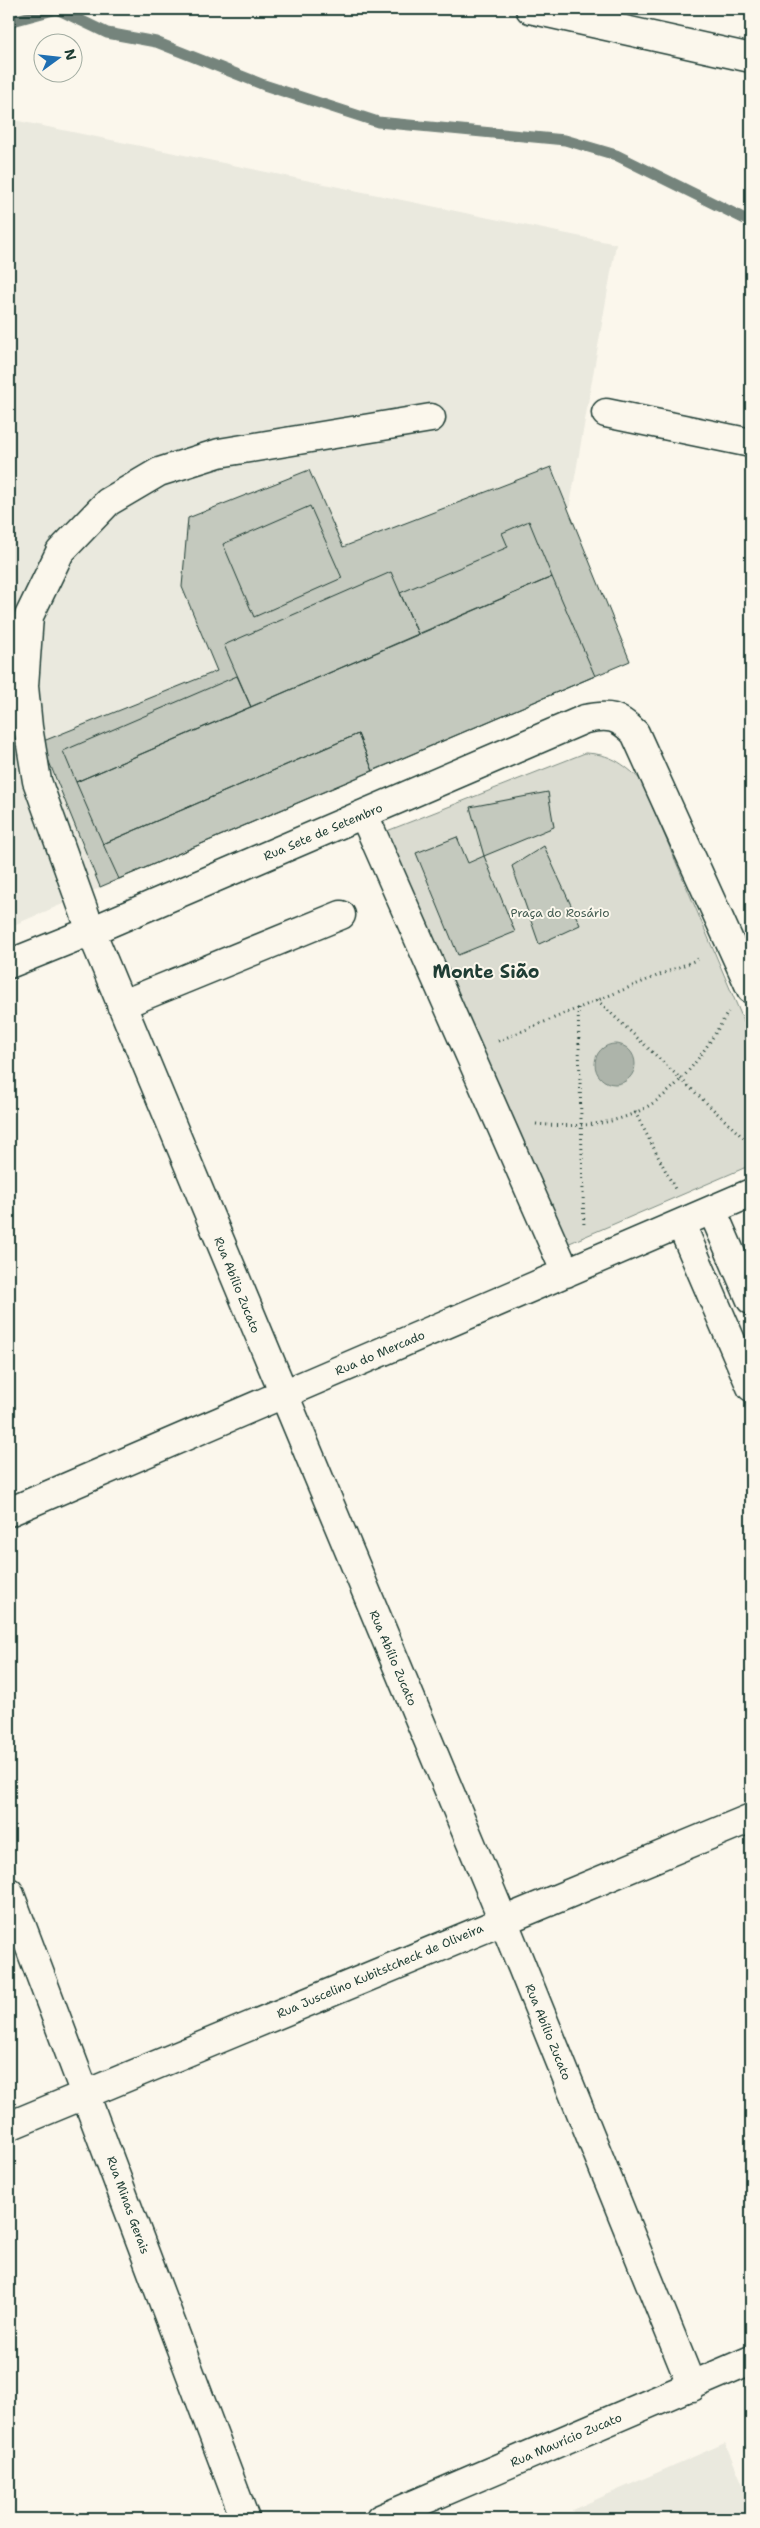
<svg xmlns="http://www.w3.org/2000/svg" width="760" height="2528" font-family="'Shantell Sans',sans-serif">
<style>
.built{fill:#eae9de}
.green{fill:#dbdcd1;stroke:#7d8c82}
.water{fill:#adb4aa;stroke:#74847b}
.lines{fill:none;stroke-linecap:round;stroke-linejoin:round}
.stream{stroke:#74847b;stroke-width:11}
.building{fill:#c4c9be;stroke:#1f3d34}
.minor-casing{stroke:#1f3d34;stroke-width:31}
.major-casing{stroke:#1f3d34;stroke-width:31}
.path{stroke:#1f3d34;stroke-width:3;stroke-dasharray:1 4;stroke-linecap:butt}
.minor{stroke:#fbf7ec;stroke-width:28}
.major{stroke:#fbf7ec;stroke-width:28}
.labels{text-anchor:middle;stroke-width:4;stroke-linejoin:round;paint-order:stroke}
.street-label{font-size:12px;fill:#1f3d34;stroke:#fbf7ec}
.park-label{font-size:12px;fill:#455d53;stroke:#fbf7ec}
.district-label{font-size:18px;font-weight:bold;fill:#1f3d34;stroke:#fbf7ec}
</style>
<rect width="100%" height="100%" fill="#fbf7ec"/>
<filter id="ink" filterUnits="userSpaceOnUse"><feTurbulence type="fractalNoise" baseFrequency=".02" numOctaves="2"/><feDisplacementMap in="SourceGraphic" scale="10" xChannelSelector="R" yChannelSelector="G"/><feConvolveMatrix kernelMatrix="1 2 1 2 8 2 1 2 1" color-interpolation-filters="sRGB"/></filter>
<g filter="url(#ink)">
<path class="built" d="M9,119L616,244L569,511L630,661L9,927Z
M725,2443L751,2503V2519H576L572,2510Z"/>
<path class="green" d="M585,753C611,754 622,763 641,780L751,1038V1165L565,1245L387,831Z"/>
<path class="water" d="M595 1064a20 20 0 1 1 40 0a20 20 0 1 1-40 0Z"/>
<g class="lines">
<path class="stream" d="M9,22L57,9L107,33L156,42L264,85L378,122L565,140L616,155L751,222"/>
</g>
<path class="building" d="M551,467L630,661L100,887L41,742L217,671L182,587L188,518L309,470L343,547Z
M310,506L342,578L254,617L223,544Z
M529,521L552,577L418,634L400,593L508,547L502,533Z
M391,572L418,634L251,707L224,645Z
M552,577L595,676L373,771L358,734L103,844L76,782Z
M237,676L251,707L76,782L63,751Z
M358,734L373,771L119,879L103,844Z
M548,792L554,827L484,856L470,807Z
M457,837L468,863L484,856L515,932L458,955L416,853Z
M544,846L580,925L539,944L512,866Z"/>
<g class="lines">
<g class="minor-casing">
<path id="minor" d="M606,413L751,443
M431,418L219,453L159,472L108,502L60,552L29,616L24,686L28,727L37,781L91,931L503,1920L692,2387
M364,815L566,1273
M9,964L91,931L585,719C609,714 618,716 635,733L751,989
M121,1005L341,915
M712,1210L751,1300
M681,1224L751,1387
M9,1512L751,1193
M9,1892L245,2519
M9,2126L751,1818
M380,2519L751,2360"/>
</g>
<g class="major-casing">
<path id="major" d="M530,9L751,58"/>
</g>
<path class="path" d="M597,1000L751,1145
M578,1008L584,1228
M498,1041L701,958
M635,1112L675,1189
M536,1124C639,1134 679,1097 728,1012"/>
<use href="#minor" class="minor"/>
<use href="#major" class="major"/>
</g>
</g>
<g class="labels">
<g class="street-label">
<text transform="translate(323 832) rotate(-23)" y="4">Rua Sete de Setembro</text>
<text transform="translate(237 1285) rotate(68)" y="4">Rua Abílio Zucato</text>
<text transform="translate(380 1353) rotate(-23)" y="4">Rua do Mercado</text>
<text transform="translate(393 1658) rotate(67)" y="4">Rua Abílio Zucato</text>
<text transform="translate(380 1971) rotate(-23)" y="4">Rua Juscelino Kubitstcheck de Oliveira</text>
<text transform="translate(548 2032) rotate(68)" y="4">Rua Abílio Zucato</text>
<text transform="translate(128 2205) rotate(70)" y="4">Rua Minas Gerais</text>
<text transform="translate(566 2440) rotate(-23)" y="4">Rua Maurício Zucato</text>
</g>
<g class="park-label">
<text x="560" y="917">Praça do Rosário</text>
</g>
<g class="district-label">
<text x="486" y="978">Monte Sião</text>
</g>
</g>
<rect width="760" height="2528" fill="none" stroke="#fbf7ec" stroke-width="30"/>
<rect x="15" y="15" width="730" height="2498" fill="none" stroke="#1f3d34" stroke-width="2" filter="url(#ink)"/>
<g transform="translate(58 58) rotate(75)"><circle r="24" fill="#fbf7ec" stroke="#a3ada2"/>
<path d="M0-4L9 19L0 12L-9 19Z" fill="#1f6fb2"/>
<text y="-8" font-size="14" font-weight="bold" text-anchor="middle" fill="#1f3d34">N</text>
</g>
</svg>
